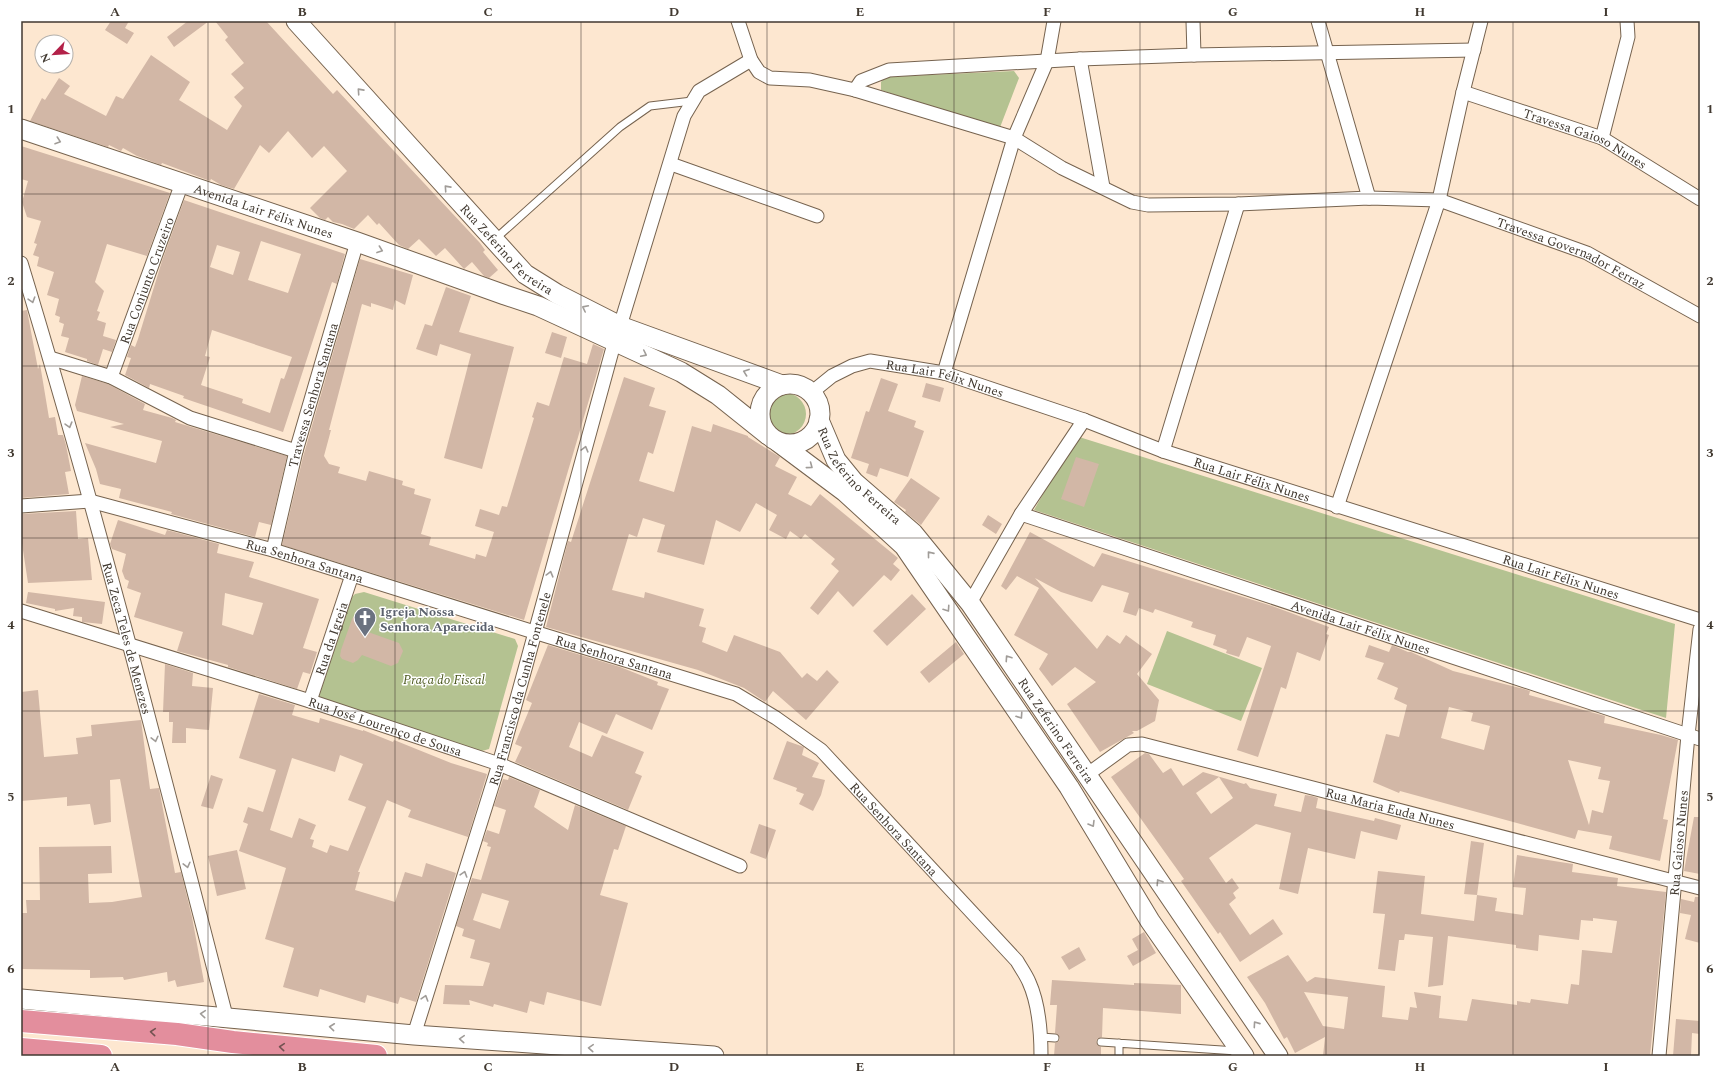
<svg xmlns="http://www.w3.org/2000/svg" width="1721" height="1077" font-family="Spectral,serif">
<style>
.green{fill:#b4c291}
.building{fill:#d2b7a6;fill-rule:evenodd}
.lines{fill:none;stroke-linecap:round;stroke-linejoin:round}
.lane-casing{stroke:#76634f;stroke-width:9}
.street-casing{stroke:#76634f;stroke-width:15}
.secondary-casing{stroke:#76634f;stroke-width:21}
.highway-casing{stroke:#fff;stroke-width:24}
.lane{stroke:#fff;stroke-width:7}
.street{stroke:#fff;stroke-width:13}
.secondary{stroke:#fff;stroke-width:19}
.highway{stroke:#e38e9d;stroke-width:22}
.oneway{stroke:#a09c98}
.oneway2{stroke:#725251}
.grid{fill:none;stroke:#413930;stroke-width:1;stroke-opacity:0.55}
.labels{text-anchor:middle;stroke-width:3;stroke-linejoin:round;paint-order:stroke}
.street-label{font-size:13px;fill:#413930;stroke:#fff}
.worship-label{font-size:13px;font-weight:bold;fill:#5b616d;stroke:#fff;text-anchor:start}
.park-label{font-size:13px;font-style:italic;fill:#4d5a20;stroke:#fff}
.neatline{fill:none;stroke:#413930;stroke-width:1.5}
.grid-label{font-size:13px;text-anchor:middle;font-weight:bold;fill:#413930}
</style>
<rect width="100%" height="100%" fill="#fde7d0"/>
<path class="green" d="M1014,71L1019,78L999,130L881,90V82L885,77Z
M764 414a21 21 0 1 1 42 0a21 21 0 1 1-42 0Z
M1076,436L1675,624L1666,718L1034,510Z
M364,592L515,639L518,646L489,749L482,751H471L318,698L349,600L355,594Z
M1167,631L1262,668L1241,721L1147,684Z"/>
<path class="building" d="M111,21H129L125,28L134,33L127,44L105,30Z
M188,21H209L174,47L167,37Z
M215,21H266L333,94L337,90L480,243L485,250L483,252L498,270L489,278L484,276L472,262L464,269L445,248L436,256L419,239L408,249L399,245L379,223L377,225L368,215L354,229L342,224L333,222L328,217L325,220L320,218L310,208L347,171L324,146L312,158L288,131L269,153L260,145L234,189L221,185L211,179L210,181L162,163L161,165L137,156L123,148L121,151L109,145L108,147L30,121L42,98L45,100L59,78L70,86L64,94L106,116L116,96L123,99L151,55L190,82L179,100L227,130L242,106L234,97L244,88L231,74L244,63L225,40L228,37Z
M21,146L170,193L147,256L107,244L95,282L104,291L97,311L100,312L97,320L106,323L103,336L116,340L112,352L103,349L98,365L87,361V359L65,352L69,338L61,336L64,324L59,322L60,317L55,315L59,299L47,295L54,272L37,266L39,257L33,255L37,244L34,243L41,221L27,217L22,202L28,181L21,179Z
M184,200L345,254L337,284L332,282L283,432L183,398L184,396L150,384L149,388L125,375L131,358L127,357L131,345L135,347L138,339L162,261ZM261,241L301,254L288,293L248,280ZM217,245L240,252L233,275L210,267ZM212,330L292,357L284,379L281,378L270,413L242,403L243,399L201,385L210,357L205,356Z
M360,259L413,275L405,305L395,300L393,310L371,303V307L362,304L329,430H331L324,456L329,464L340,467L338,473L366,481L369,471L403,481L402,485L415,489L414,494L431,499L421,534L431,537L429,545L475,559L476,554L486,557L494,532L475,526L480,509L499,515L502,506L507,507L534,418L532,417L537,402L549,406L564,357L587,364L593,344L604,349L524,620L282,545L303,457Z
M446,287L471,296L459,332L514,347L482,469L444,458L471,354L440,344L437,356L416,349L425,324L432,326Z
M27,310L38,369L40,364L49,418L55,417L58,435H63L66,445L71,471L65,472L69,494L21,498V311Z
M552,332L567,337L561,358L545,353Z
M82,376L108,384L145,404L143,410L172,418L176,420L175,422L287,456L271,525L259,522L255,537L171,514L172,512L119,498L121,489L100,484L96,469L85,443L156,463L162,441L110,427L124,424L77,411L75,405Z
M624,377L655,388L649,406L666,411L653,454L648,452L639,481L674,492L692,426L711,432L713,424L748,436V437L780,457L775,466L797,477L788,494L811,506L820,494L898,558L893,564L900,570L891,581L884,575L853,607L838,591L818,615L810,608L839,571L831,564L835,559L805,534L801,539L790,531L786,539L769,530L777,515L756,503L740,532L716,520L704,565L657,552L665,525L643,518L637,537L629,534L612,590L644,598L645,592L704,609L699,626L706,628L702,642L727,652L734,635L780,652L802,678L807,673L817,681L827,670L839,682L806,720L773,691L765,702L744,688L698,670L546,627L568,541L571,542Z
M881,378L898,384L888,411L916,421L914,427L924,431L908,477L880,468L877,477L866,473L869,464L851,458L866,411L869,412Z
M926,383L944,388L940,402L922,397Z
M1076,457L1099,464L1084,507L1061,499Z
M911,478L940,498L921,525L905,512L906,510L894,502Z
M76,511L78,539L88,538L92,580L28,583L21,537V514Z
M988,515L1002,524L996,534L982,525Z
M118,520L165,535L167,530L219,544L217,553L254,562L249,577L319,599L303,648L317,652L310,674L303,672L297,689L228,667V665L177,651L183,632L134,617L141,593L127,588L129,581L125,579L122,571L126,554L112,549L110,544ZM225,593L263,603L253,635L222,625Z
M1030,532L1094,567L1102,553L1269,605L1329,627L1326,634L1329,635L1320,661L1297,652L1286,689L1281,687L1258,757L1237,750L1271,646L1247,637L1239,657L1226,653L1227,650L1213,645L1216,635L1191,627L1193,622L1155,609L1153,613L1139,608L1136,616L1123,612L1129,593L1102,585L1092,602L1061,592L1035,578L1097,649L1107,635L1120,644L1126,635L1152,654L1137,674L1159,700L1155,721L1137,731H1132L1134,733L1100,752L1067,704L1096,682L1075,667L1052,686L1039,669L1048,654L1014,635L1039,588L1017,576L1006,590L1001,586Z
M28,592L105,602L102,624L82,622V617L73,616L74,608L55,611V609L26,603Z
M912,594L926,609L887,646L873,631Z
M360,614L369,619L371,623L368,632L399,643L403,651L398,663L391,666L362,655L358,660L353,663L342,659L340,656L341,650L352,619L355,615Z
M956,642L964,654L929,683L920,672Z
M548,645L620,667L658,682L657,685L669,689L652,730L616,714L607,734L579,722L569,747L592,757L602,735L644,752L635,773L642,776L628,810L515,762L522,747L515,744L532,703L526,700Z
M1369,645L1389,652L1392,645L1408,652H1411L1453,671L1524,689L1530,691L1529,695L1605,716L1604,723L1661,735L1678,740L1663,819L1668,820L1660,861L1609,849L1612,836L1578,830L1575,839L1400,791L1399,793L1373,782L1386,734L1399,737L1407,705L1394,699L1398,688L1377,679L1384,663L1365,657ZM1449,707L1473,713L1471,721L1490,726L1484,750L1441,738ZM1568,760L1601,767L1598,779L1610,781L1603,813L1592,810L1589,825Z
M165,664L193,673L192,686L213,688L209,730L186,728V743H172L173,722H169V712H163Z
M38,690L44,757L78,754L76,738L92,736L91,725L141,720L150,789L159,788L175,873L181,872L192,917L204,982L177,987L175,980L168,982L167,972L124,980L123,977L90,978V970L21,969V913H27L26,900H40L39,847L111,846L112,873L88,874L89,903L112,902L142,897L120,779L110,780L111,822L94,825L90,804L67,806V797L21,801V692Z
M259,694L295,705L292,715L319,723L320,718L363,731V730L393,742L394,740L451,763L487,774L468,837L408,817L411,810L387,800L358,872H360L355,890L395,902L405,872L422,877L426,863L456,873L416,1002L400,997L398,1004L367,995L365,1003L320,989L318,997L283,987L294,948L265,939L286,868L239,851L248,824L243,822L248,807L263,812L276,770L239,758ZM340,755L363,764L348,800L366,807L348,851L330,845L327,853L312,847L314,840L310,839L316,825L299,818L292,838L270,830L292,758L335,772Z
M787,741L804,747L802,755L819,763L812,777L825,780L821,795L813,811L799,804L804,794L796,791L797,788L773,779Z
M1145,753L1149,754L1163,773L1171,768L1183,786L1203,772L1244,784L1246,783L1250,788L1277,794L1274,806L1301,812L1305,795L1312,796L1318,798L1316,808L1374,821L1375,818L1401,825L1397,840L1361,831L1355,859L1308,848L1298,894L1279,889L1291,833L1256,824L1209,858L1226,883L1232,878L1239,888L1233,893L1236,898L1229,904L1250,935L1273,919L1283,934L1240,962L1220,932L1218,934L1181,881L1184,879L1111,777ZM1219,777L1233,798L1211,814L1196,793Z
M211,775L223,779L213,809L201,806Z
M509,777L540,790L534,807L568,830L575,805L626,826L618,850L614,849L600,895L628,903L601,1006L547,992L544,1005L530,1001L527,1013L494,1004L493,1007L469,1000L470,1005L443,1004L445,985L483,986L490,963L470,958L475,940L462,936L464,929L456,926L472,878L481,880L491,847L487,846L488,843L483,841L487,830L499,834L506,810L494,806L503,779L508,780ZM482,893L509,901L500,929L473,920Z
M1694,817H1700V874L1684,871Z
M759,824L776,830L766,859L750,853Z
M1471,841L1484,843L1477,895L1464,894Z
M237,850L246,889L217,896L208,856Z
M1517,855L1573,864L1572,872L1618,878L1617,886L1666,892L1650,1056H1323L1325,1037L1295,1053L1287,1037L1284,1039L1265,1003L1247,977L1288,955L1307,982L1315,977L1385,986L1382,1017L1408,1020L1410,1007L1417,1008L1414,992L1441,996L1439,1018L1467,1021L1472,999L1517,1005V1001L1530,1003L1531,999L1568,1004L1571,984L1579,985L1582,950L1612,953L1617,921L1593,918V921L1581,920L1579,940L1539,935L1538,951L1516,948V945L1448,936L1443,985L1428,987L1433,937L1405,934L1404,940H1399L1395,971L1378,969L1385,914L1373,913L1378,871L1425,876L1421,914L1474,921L1477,895L1497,898L1495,911L1523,915L1526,888L1513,887ZM1304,992L1348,997L1344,1029L1323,1026Z
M1695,897H1700V943L1685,939L1691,915L1680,913L1681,899L1694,902Z
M1144,932L1156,953L1133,966L1127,956L1138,950L1132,939Z
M1079,947L1086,960L1069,970L1061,957Z
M1052,980L1134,985V983L1181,985V1014L1103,1008L1102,1037L1097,1039L1096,1042L1101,1047V1056H1054L1055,1043L1059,1041L1060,1038L1055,1033L1057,1005H1050Z
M1676,1019L1700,1021V1034L1692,1033L1691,1056H1673Z"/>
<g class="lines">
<g class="lane-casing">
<path id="lane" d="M494,240L620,127L650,106L692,101
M1041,1037L1055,1038
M1101,1042L1237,1051
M1119,1043V1056"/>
</g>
<g class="street-casing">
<g id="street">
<path id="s1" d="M738,21L751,60L759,72L770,78L810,80L855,90L1014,138L1062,168L1132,202L1148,205L1238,204L1369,198L1439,200L1587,253L1700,316"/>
<path d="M1193,21L1194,55"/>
<path d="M1318,21L1369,198"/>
<path d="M1080,59L1103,187"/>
<path d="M855,90L861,81L889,70L1080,59L1194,55L1474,50"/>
<path id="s2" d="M1463,92L1602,138L1700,199"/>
<path d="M1602,138L1628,37L1627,21"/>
<path d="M671,164L817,216"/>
<path id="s3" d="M21,263C97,512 161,764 226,1016"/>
<path d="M620,326L684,116L699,91L751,60"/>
<path d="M50,358L111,377L190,418L296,451"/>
<path d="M944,373L1014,138L1047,61L1054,21"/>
<path id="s4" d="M111,377L182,183"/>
<path id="s5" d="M811,393L832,376L852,366L870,361L944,373L1084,420L1163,451L1700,620"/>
<path d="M1163,451L1238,204"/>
<path id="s6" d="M21,506L90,501L273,550L534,632L736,694L776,718L821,750L1017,961C1021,968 1026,975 1029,982C1039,1004 1041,1033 1041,1056"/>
<path d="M1337,507L1439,200L1463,92L1481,21"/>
<path id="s7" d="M1021,514L1700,739"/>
<path id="s8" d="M273,550L296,451L357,242"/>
<path d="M970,603L1021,514L1084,420"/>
<path id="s9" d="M21,611L310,701L499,764L740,866"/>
<path id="s10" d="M310,701L352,575"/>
<path id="s11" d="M1088,774L1128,745L1142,744L1700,888"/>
<path id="s12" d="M414,1035L499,764L615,340"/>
<path id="s13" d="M1659,1056L1688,735L1700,629"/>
</g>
</g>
<g class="secondary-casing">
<g id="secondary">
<path id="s14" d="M296,21L525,274L557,294L620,326L782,385"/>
<path id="s15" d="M21,129L357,242L505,295L538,306L681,372L718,395L768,435"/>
<circle cx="790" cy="414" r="30"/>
<path id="s16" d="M819,420L836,460L854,482L913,533L970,603L1278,1056"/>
<path d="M778,442L845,492L904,546L1069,787L1150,921L1244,1056"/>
<path d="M21,999L414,1035L714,1056"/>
</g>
</g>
<g class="highway-casing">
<path id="highway" d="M21,1021L177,1034L233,1042L376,1056
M21,1049L101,1056"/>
</g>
<use href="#lane" class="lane"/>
<use href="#street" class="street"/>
<use href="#secondary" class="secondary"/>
<use href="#highway" class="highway"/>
</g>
<defs><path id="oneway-chevron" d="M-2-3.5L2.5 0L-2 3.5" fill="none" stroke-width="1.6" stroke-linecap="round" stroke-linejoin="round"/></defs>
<g class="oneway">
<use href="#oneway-chevron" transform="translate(360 91) rotate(-132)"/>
<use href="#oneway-chevron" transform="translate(58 141) rotate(19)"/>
<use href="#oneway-chevron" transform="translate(447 188) rotate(-132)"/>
<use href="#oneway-chevron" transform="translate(380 250) rotate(20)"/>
<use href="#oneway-chevron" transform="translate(32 300) rotate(73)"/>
<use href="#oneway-chevron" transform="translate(585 308) rotate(-153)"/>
<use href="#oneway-chevron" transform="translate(644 354) rotate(26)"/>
<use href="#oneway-chevron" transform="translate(746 372) rotate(-160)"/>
<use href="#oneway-chevron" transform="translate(69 425) rotate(74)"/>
<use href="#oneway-chevron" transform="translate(585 449) rotate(-75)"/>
<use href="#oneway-chevron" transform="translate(810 466) rotate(37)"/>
<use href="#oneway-chevron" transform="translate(930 554) rotate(-129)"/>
<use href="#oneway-chevron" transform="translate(550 574) rotate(-75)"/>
<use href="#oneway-chevron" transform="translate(947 609) rotate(56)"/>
<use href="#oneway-chevron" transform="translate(1008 658) rotate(-124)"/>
<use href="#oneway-chevron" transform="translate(1020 716) rotate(56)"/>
<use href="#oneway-chevron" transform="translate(155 739) rotate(76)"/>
<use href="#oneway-chevron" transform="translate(1092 824) rotate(59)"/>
<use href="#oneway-chevron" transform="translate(187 865) rotate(76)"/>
<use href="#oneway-chevron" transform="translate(464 874) rotate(-73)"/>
<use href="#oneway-chevron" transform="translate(1159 882) rotate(-123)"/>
<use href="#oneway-chevron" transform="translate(425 998) rotate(-73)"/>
<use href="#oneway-chevron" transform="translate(203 1014) rotate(-175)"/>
<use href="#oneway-chevron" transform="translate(1256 1024) rotate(-125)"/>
<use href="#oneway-chevron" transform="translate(332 1027) rotate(-174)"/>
<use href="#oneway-chevron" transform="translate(462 1039) rotate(-176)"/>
<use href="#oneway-chevron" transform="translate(591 1048) rotate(-176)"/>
</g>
<g class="oneway2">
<use href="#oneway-chevron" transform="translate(153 1032) rotate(-175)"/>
<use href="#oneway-chevron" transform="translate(282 1047) rotate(-175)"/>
</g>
<path class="grid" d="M208,21V1056M395,21V1056M581,21V1056M767,21V1056M954,21V1056M1140,21V1056M1326,21V1056M1513,21V1056M21,194H1700M21,366H1700M21,538H1700M21,711H1700M21,883H1700"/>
<defs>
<g id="church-pin" transform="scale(1.15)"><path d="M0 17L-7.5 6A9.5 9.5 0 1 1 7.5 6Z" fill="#6b7280" stroke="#fff"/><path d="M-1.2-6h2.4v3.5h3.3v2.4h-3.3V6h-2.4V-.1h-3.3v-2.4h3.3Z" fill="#fff"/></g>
</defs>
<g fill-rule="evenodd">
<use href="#church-pin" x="365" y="618"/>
</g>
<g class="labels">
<g class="street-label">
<text dy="5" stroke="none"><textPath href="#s2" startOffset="131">Travessa Gaioso Nunes</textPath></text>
<text dy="5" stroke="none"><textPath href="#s15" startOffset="256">Avenida Lair Félix Nunes</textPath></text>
<text dy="5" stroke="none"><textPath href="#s14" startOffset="311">Rua Zeferino Ferreira</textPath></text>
<text dy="5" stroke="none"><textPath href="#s1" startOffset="905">Travessa Governador Ferraz</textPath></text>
<text dy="5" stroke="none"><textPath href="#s4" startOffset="103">Rua Conjunto Cruzeiro</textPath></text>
<text dy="5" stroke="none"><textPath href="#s5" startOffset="145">Rua Lair Félix Nunes</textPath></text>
<text dy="5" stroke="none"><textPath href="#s8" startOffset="160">Travessa Senhora Santana</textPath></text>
<text dy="5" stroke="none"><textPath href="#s16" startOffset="70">Rua Zeferino Ferreira</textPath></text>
<text dy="5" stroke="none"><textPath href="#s5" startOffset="469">Rua Lair Félix Nunes</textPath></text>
<text dy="5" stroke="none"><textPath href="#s6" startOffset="292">Rua Senhora Santana</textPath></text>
<text dy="5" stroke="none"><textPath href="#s5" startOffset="793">Rua Lair Félix Nunes</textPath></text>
<text dy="5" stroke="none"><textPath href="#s7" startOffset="358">Avenida Lair Félix Nunes</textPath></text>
<text dy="5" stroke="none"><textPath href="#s3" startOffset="390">Rua Zeca Teles de Menezes</textPath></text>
<text dy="5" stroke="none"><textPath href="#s10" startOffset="66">Rua da Igreja</textPath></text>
<text dy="5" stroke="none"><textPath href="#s6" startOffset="616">Rua Senhora Santana</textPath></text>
<text dy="5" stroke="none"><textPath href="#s12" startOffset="362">Rua Francisco da Cunha Fontenele</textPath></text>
<text dy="5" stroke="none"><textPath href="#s9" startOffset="382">Rua José Lourenço de Sousa</textPath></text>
<text dy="5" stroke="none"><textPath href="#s16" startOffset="394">Rua Zeferino Ferreira</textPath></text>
<text dy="5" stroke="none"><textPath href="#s11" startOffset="320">Rua Maria Euda Nunes</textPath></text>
<text dy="5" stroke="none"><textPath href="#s6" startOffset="953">Rua Senhora Santana</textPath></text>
<text dy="5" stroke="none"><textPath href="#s13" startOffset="214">Rua Gaioso Nunes</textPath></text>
</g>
<g class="worship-label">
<text x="380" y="616">Igreja Nossa<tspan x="380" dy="15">Senhora Aparecida</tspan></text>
</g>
<g class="park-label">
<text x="444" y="684">Praça do Fiscal</text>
</g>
</g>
<rect width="1721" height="1077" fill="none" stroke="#ffffff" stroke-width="44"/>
<g transform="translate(54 54) rotate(245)"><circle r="19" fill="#ffffff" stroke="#b3b0ac"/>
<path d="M0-3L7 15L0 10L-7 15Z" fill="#b32149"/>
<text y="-6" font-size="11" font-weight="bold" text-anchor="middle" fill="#413930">N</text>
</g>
<rect x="22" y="22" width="1677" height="1033" class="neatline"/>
<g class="grid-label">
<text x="115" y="16">A</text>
<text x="302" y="16">B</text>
<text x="488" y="16">C</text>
<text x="674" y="16">D</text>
<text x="860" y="16">E</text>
<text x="1047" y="16">F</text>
<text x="1233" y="16">G</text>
<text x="1420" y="16">H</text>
<text x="1606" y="16">I</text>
<text x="11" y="113">1</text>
<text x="1710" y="113">1</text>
<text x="11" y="285">2</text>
<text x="1710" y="285">2</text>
<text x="11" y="457">3</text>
<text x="1710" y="457">3</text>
<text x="11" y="629">4</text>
<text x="1710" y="629">4</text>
<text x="11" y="801">5</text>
<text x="1710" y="801">5</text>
<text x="11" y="973">6</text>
<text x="1710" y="973">6</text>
<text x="115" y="1071">A</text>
<text x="302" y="1071">B</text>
<text x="488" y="1071">C</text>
<text x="674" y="1071">D</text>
<text x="860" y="1071">E</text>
<text x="1047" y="1071">F</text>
<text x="1233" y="1071">G</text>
<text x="1420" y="1071">H</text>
<text x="1606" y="1071">I</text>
</g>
</svg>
